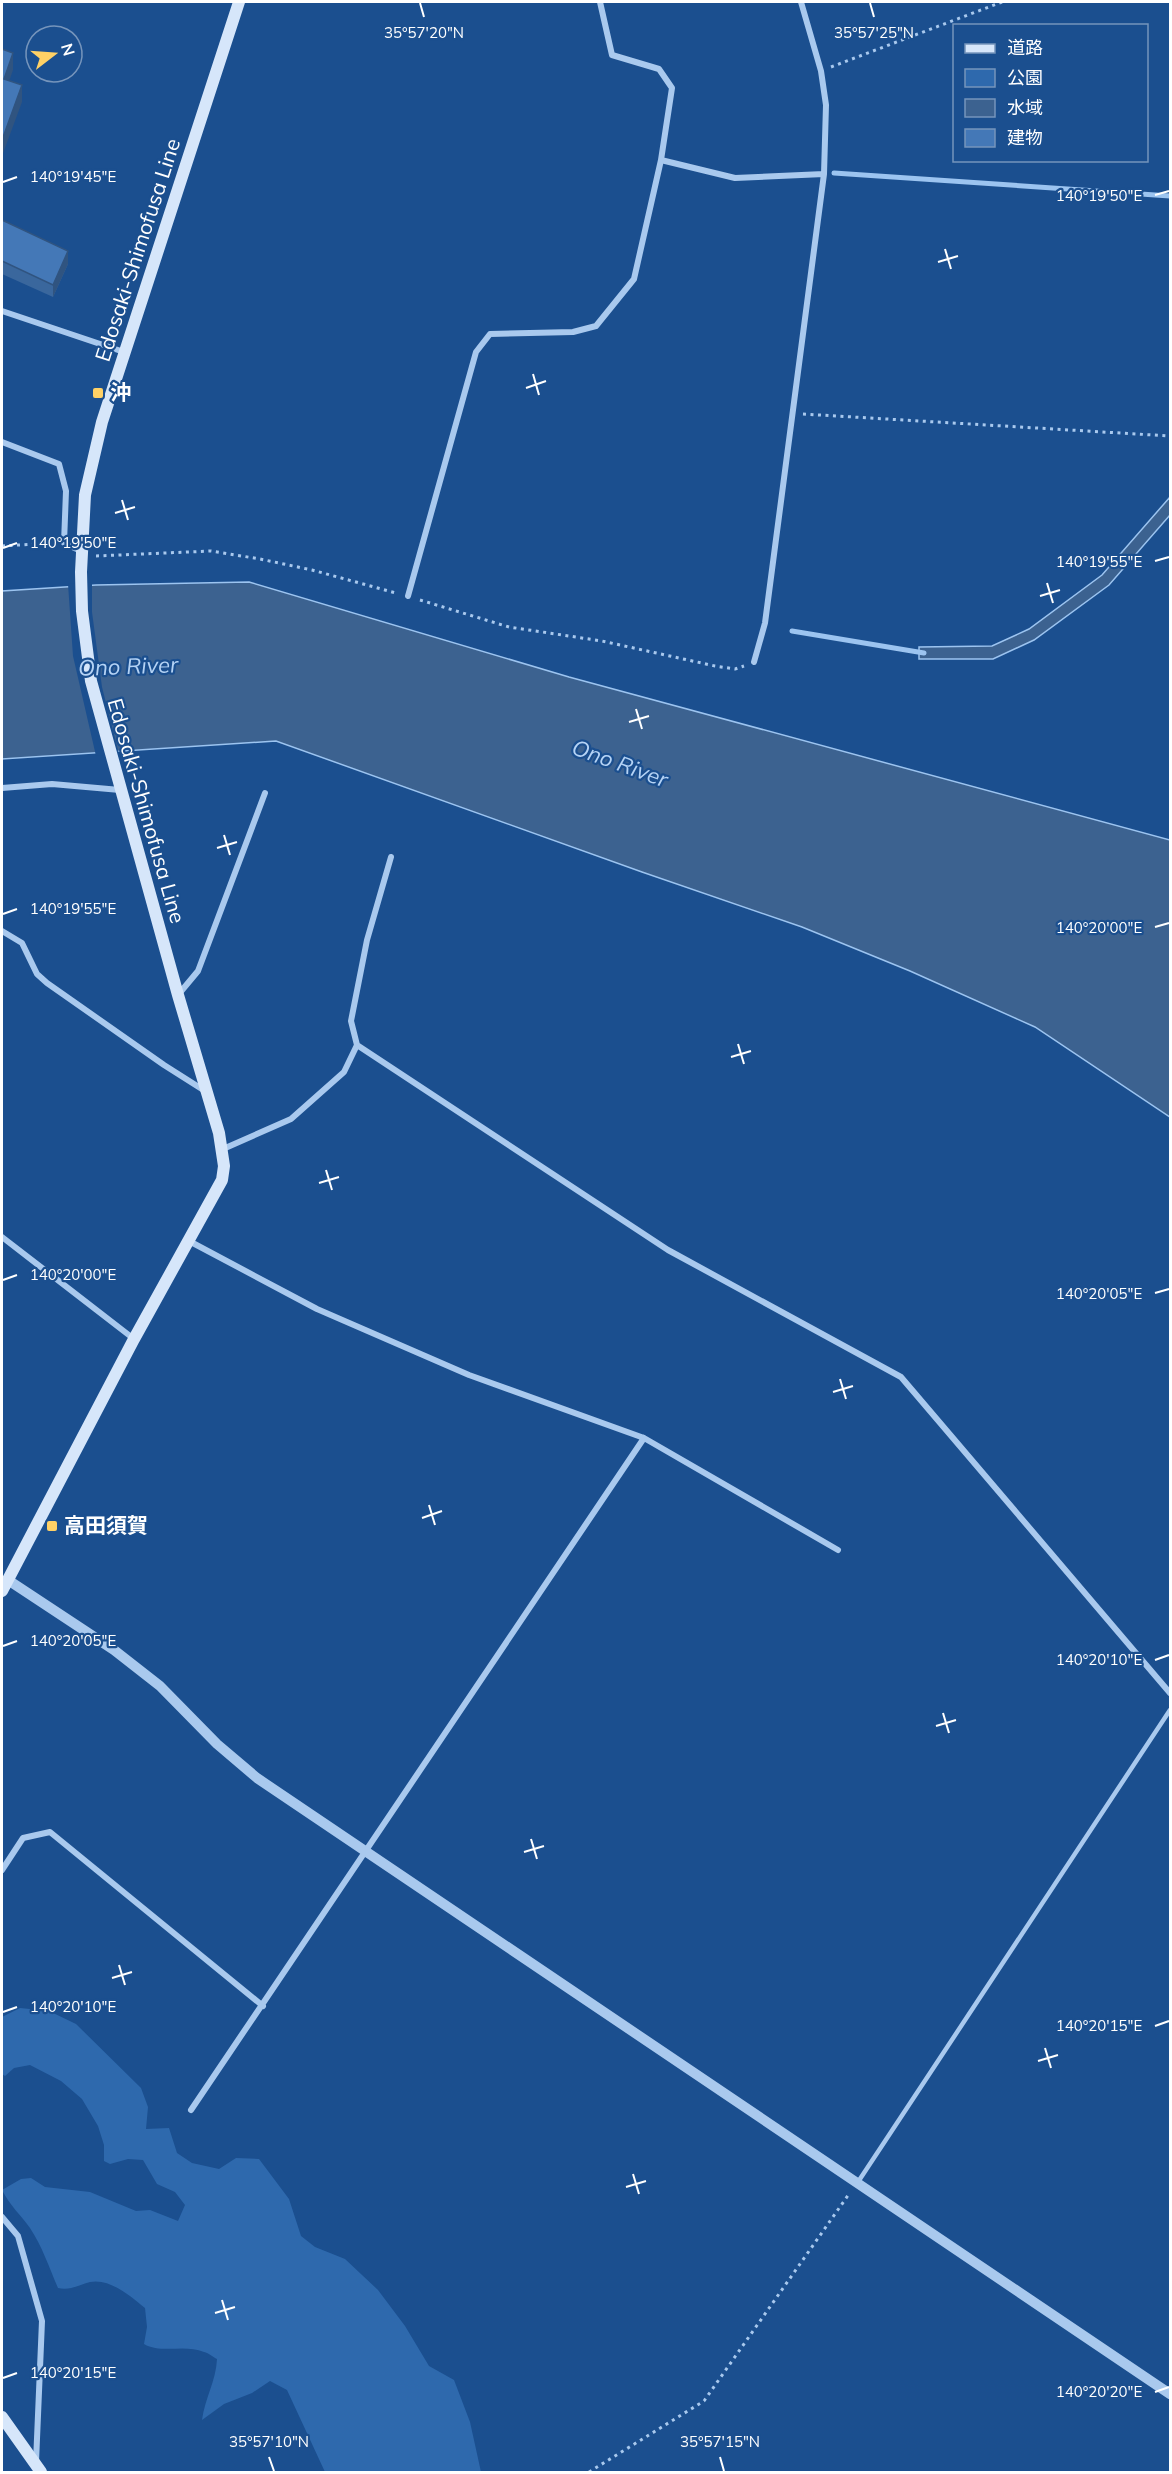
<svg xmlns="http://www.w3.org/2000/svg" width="1172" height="2474" font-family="Mulish,'Noto Sans JP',sans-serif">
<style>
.green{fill:#2e69ad}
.water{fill:#3c6290;stroke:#9cc4f0;stroke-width:1.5}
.pier{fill:#1b4f8f}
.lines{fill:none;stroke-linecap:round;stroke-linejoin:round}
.stream{stroke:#9cc4f0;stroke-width:5}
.path{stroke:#a9c9ee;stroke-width:3;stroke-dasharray:3 4.5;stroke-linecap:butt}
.service{stroke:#a9c9ee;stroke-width:4.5}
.minor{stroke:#a9c9ee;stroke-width:6}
.tertiary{stroke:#a9c9ee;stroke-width:10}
.secondary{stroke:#d6e6fa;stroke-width:12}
.wall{fill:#3a679d}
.shaded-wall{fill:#305480}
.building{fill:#4478b7;stroke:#305480;stroke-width:1.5}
.ticks{fill:none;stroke:#fff;stroke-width:2}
.poi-dot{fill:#ffd166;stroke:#1b4f8f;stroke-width:2}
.labels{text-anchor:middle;stroke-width:4.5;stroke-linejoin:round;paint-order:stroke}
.street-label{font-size:21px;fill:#fff;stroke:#1b4f8f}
.poi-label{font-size:21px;font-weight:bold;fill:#fff;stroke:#1b4f8f;text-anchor:start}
.water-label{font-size:22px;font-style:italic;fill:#b5d3f5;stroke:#1b4f8f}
.ticks-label{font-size:15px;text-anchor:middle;fill:#fff;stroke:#1b4f8f;stroke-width:4.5;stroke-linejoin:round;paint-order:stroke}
</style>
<rect width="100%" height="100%" fill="#1b4f8f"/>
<path class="green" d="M20,2008L49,2011L76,2024L141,2088L148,2107L146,2129L169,2128L177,2153L192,2163L219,2169L236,2158L259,2159L289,2199L301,2236L315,2247L345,2259L378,2290L405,2326L429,2366L454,2380L470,2422L481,2472H325L287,2390L270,2381L252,2393L224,2404L202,2420C205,2398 216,2381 217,2359C213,2357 209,2353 204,2352C185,2344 161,2354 144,2344L147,2327L145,2308C130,2296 110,2278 90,2282C78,2285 70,2291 58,2288C49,2267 42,2246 30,2228C20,2214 11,2207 2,2190L21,2179L31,2178L45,2187L90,2192L136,2211L150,2210L178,2221L185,2205L175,2192L157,2184L143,2160L128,2159L110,2164L104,2161V2145L98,2126L82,2099L61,2081L30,2065L14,2068L5,2076L2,2074V2017Z"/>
<path class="water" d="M1170,497V515L1109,585L1034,640L993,659H919V647L992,646L1029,629L1102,575Z
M249,582L569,677L1170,840V1117L1035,1027L910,971L802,927L642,872L276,741L2,759V591L96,585Z"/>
<path class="pier" d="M92,582V612L102,687L119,754L96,756L73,656L68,584Z"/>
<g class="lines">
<path class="stream" d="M834,173L1170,196
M792,631L924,653"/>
<path class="path" d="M831,67L1002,2
M803,414L1170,436
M2,546L53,543
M96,556L211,551L260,559L312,570L396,593
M420,600L509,627L602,641L715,666L735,669L744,666
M589,2472L704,2401L849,2194"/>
<path class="service" d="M858,2182L1170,1710"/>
<path class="minor" d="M661,160L735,178L824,174
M2,311L124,352
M2,442L59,464L66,491L64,543L81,551
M408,596L476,352L490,334L573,332L596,326L634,279L661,160L672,88L659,69L612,55L600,2
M754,662L765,623L824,174L826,105L821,71L801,2
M2,788L52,784L120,790
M2,931L22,943L37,974L47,983L164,1065L205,1091
M178,995L198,971L265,793
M357,1045L668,1250L901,1377L1170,1693
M223,1149L291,1119L344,1072L357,1045L351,1021L367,940L391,857
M2,1237L134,1339
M189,1241L317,1309L469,1375L644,1438L838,1550
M2,1870L23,1838L50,1832L263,2006
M191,2110L644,1438
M2,2217L18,2236L42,2321L36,2462"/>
<path class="tertiary" d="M8,1580L114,1650L160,1686L217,1744L257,1778L1170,2394"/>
<path class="secondary" d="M2,1591L134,1339L222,1180L224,1166L219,1133L178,995L91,681L82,611L81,572L85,495L102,422L239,2
M2,2417L41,2472"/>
</g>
<path class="wall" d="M2,220L68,264L53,297L2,274Z"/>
<path class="shaded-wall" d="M13,53V70L4,96V79Z
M22,85V102L2,156V140Z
M68,251V264L53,297V285Z"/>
<path class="building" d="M2,49L13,53L4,79L22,85L2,140Z
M2,220L68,251L53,285L2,261Z"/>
<path class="ticks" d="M420,3L424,17M870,3L874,17M3,182L17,177M1155,195L1169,191M945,249L951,269M938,262L958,256M533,374L539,395M526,388L546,381M122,500L128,520M115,513L135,507M3,548L17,543M1155,561L1169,557M1047,583L1053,603M1040,596L1060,590M636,709L642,729M629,722L649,716M224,835L230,855M217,848L237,842M3,914L17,909M1155,927L1169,923M738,1044L744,1064M731,1057L751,1051M326,1170L332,1190M319,1183L339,1177M3,1280L17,1275M1155,1293L1169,1289M840,1379L846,1399M833,1392L853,1386M429,1505L435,1525M422,1518L442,1511M3,1646L17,1641M1155,1660L1169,1655M943,1713L949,1733M936,1726L956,1720M531,1839L537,1859M524,1852L544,1846M119,1965L125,1985M112,1978L132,1972M3,2012L17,2007M1155,2026L1169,2021M1045,2048L1051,2068M1038,2061L1058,2055M633,2174L639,2194M626,2187L646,2181M222,2300L228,2320M215,2313L235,2307M3,2378L17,2373M1155,2392L1169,2387M269,2457L274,2471M720,2457L724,2471"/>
<g class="poi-dot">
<rect x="92" y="387" width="12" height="12" rx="3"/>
<rect x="46" y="1520" width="12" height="12" rx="3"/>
</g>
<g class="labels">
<g class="street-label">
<text transform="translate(138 250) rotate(-72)" y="7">Edosaki-Shimofusa Line</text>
<text transform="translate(146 811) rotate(74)" y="7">Edosaki-Shimofusa Line</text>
</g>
<g class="poi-label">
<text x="110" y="400">沖</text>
<text x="64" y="1533">高田須賀</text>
</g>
<g class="water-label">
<text transform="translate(128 666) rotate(-2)" y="8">Ono River</text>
<text transform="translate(620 763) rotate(20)" y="8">Ono River</text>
</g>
</g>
<g class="ticks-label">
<text x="424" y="38">35°57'20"N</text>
<text x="874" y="38">35°57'25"N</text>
<text x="73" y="182">140°19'45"E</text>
<text x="1099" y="201">140°19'50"E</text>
<text x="73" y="548">140°19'50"E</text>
<text x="1099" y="567">140°19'55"E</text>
<text x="73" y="914">140°19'55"E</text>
<text x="1099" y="933">140°20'00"E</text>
<text x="73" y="1280">140°20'00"E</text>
<text x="1099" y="1299">140°20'05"E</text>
<text x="73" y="1646">140°20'05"E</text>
<text x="1099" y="1665">140°20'10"E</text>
<text x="73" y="2012">140°20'10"E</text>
<text x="1099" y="2031">140°20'15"E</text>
<text x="73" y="2378">140°20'15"E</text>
<text x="1099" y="2397">140°20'20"E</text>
<text x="269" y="2447">35°57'10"N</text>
<text x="720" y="2447">35°57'15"N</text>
</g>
<rect width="1172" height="2474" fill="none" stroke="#ffffff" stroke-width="6"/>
<rect x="953" y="24" width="195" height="138" fill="#1b4f8f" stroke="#7695bc" stroke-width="1.5"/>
<rect x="965" y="44" width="30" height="9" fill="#d6e6fa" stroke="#7695bc" stroke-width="1.5"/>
<text x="1007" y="54" font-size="18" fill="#ffffff">道路</text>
<rect x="965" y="69" width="30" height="18" fill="#2e69ad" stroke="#7695bc" stroke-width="1.5"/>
<text x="1007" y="84" font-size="18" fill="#ffffff">公園</text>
<rect x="965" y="99" width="30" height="18" fill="#3c6290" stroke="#7695bc" stroke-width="1.5"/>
<text x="1007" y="114" font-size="18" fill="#ffffff">水域</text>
<rect x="965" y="129" width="30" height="18" fill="#4478b7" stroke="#7695bc" stroke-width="1.5"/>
<text x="1007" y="144" font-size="18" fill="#ffffff">建物</text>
<g transform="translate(54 54) rotate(73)"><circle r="28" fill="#1b4f8f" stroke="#7695bc" stroke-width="1.5"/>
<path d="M0-4.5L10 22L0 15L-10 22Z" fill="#ffd166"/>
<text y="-9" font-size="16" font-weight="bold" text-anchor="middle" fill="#ffffff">N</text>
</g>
</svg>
